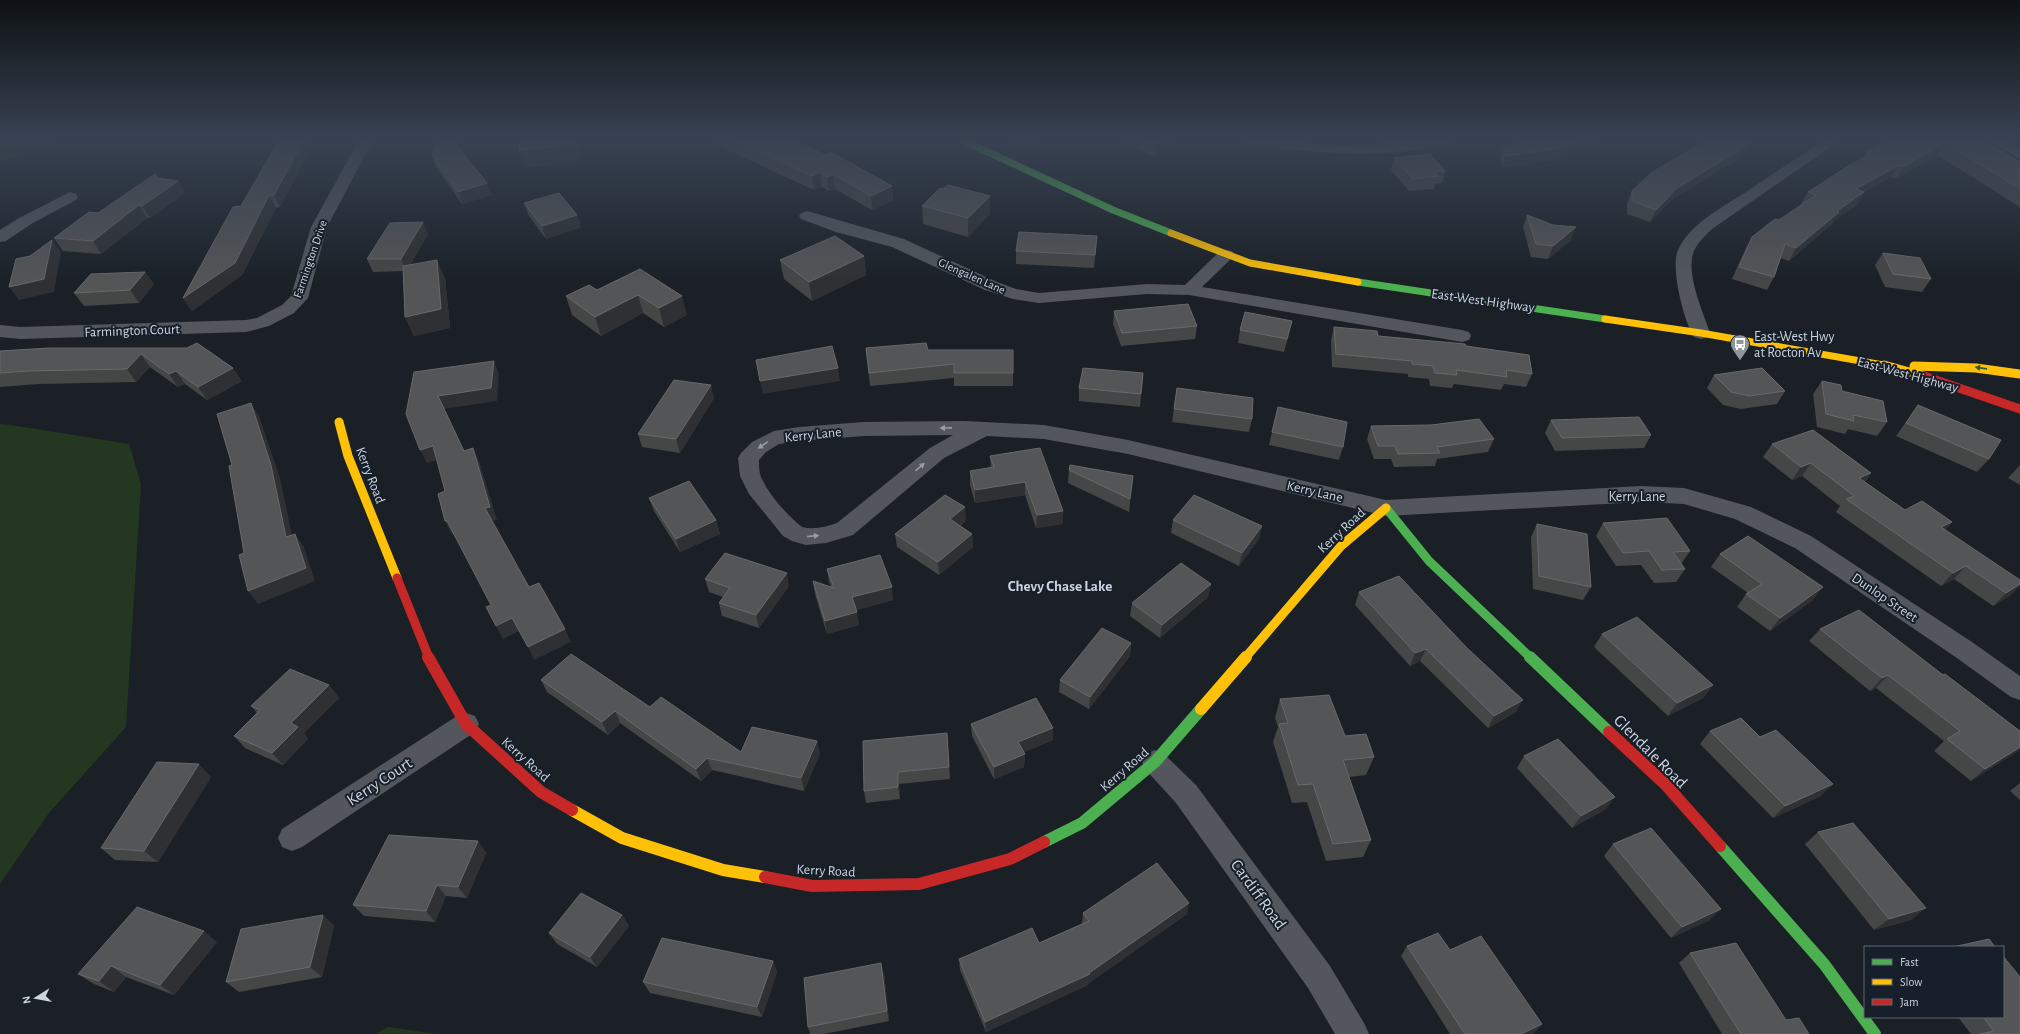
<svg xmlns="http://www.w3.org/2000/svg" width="2020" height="1034" font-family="'Alegreya Sans',sans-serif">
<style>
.green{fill:#243721}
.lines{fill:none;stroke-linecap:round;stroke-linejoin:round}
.street{fill:#53575d;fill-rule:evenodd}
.fast-far2{stroke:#4caf50;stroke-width:7}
.fast-far1{stroke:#4caf50;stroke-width:9}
.fast{stroke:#4caf50;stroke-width:12}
.slow-far2{stroke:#ffc107;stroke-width:7}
.slow-far1{stroke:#ffc107;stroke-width:9}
.slow{stroke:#ffc107;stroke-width:12}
.jam-far1{stroke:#c62828;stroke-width:9}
.jam{stroke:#c62828;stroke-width:12}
.wall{fill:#454646}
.shaded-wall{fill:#2e3033}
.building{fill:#545556;stroke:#67696b}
.oneway{fill:#2e603b}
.oneway2{fill:#979ca3}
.labels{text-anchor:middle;stroke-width:4;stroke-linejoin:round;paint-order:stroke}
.far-street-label{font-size:12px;fill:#ced4dc;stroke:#161f2a}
.street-label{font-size:14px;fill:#ced4dc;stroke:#161f2a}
.poi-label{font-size:14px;fill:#ced4dc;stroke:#161f2a;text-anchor:start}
.neighbourhood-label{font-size:15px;font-weight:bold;fill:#ced4dc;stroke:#161f2a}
.near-street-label{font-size:17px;fill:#ced4dc;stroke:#161f2a}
</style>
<rect width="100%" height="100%" fill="#1a2026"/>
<path class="green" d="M0,140H66L0,162Z
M998,140H1043L1022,151Z
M0,424L11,425L129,444L141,484L126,727L49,813L0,884Z
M388,1027L436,1034H375Z"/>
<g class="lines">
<path class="street" d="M359,140H373L327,227L308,298L294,313L269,326L246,332L20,339L0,337V325L20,327L246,320L257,318L282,305L291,296L311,227Z
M1243,140C1277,135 1313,146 1347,146C1382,145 1419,135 1454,140L1452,143C1385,160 1317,154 1250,144L1245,143Z
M1825,140H1841L1712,229C1705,236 1698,242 1694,251C1685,273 1703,312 1710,333L1708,337L1701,339L1694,337C1684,322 1670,267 1678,250C1691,222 1725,206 1749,190C1774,173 1799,156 1825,140Z
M1989,140H2006L2020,148V159L1991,143Z
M70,192L76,194L78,197L76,200L31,224L6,241L0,242V230L19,218Z
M807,211L904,239L997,282L1016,289L1039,293L1147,284L1185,285L1220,251L1226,250L1232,251L1235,255L1202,287L1462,330L1469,332L1471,336L1469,340L1462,342L1189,295L1147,294L1039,303L1013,299L985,290L892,247L836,232L801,219L799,216L801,213Z
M964,421L1044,425L1128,440L1386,500L1641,486L1684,488L1751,507L1811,536L1972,642L2020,676V700L2011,697L1954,656L1795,548L1735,519L1684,504L1641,502L1386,516L1128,454L1044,439L987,436L944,458L853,535L826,543L806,545L792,541L783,536L749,494L740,476L738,458L741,453L752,442L774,431L799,427L864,422ZM953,435L930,448L837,523C826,527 813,530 802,527C789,517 770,496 763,481C759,475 759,467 759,460L766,452L779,444L799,441L864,436Z
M466,713L475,716L479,724L475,732L302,847L292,851L282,847L278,838L282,829L457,716Z
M1155,750L1164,754L1196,785L1330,966L1364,1023L1369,1034H1335L1308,988L1176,803L1146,770L1142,762L1146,754Z"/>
<path class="fast-far2" d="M962,140L1113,210L1171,233
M1358,282L1605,319"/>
<path class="fast-far1" d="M1386,508L1429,561L1531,658"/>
<path class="fast" d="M1530,657L1609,732
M1044,842L1082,823L1155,762L1201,709
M1720,846L1824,964L1875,1034"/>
<path class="slow-far2" d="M1171,233L1250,263L1358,282
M1605,319L1701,333L1889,366
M1914,366H1922"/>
<path class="slow-far1" d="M1884,365L1924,376
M1914,366L1976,368L2020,374
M339,422L348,456L397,578
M1245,658L1341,546L1386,508"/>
<path class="slow" d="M1201,709L1246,657
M572,810L622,838L723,870L765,877"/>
<path class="jam-far1" d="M1924,376L2020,409
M397,578L429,658"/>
<path class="jam" d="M428,657L466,724L541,792L572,810
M1609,732L1665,784L1720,846
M765,877L812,886L919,884L1010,859L1044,842"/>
</g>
<path class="wall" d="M706,140H792L892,186L893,200L872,210L835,189L829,191L822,187L814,190Z
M1121,140H1175V142L1154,156L1121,144Z
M1525,140H1602L1599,141L1598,145L1557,159L1502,168L1500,158L1504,147Z
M1983,140L2020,162V207L1937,155L1895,179L1891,177L1864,192L1857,205L1834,220L1832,224L1789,261L1781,258L1774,277L1767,290L1732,279L1745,250L1752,237L1779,220L1802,205L1801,204L1808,192L1862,158L1866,152Z
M314,143L280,207L276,208L242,275L192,311L183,298L241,206Z
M462,151L492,195L462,204L437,168L432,156Z
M1746,154L1670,201L1650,222L1627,214V204L1632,191Z
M1394,158L1445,171L1442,183L1435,184L1434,189L1409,191L1391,170Z
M158,178L178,181L185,193L150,218H147L101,254L63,251L54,238Z
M524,203L581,227L546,239L529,216Z
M922,206L990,214L968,237L923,224Z
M1527,215L1571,240L1548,259L1531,257L1523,227Z
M428,234L410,265L445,278L450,328L414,336L405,317L403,271L373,272L367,259Z
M1097,236L1094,268L1016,264V251Z
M1883,253L1931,279L1922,292L1885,287L1875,265Z
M864,256L866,275L812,301L784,279L780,260Z
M640,269L687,315L664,327L643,313L601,336L572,315L566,296L597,290Z
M145,272L154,284L139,303L84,306L74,293Z
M1114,311L1197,326L1195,339L1121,346L1113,324Z
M1334,327L1378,336L1466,346L1532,374L1526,387L1504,384L1501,390L1454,384L1452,388L1430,386L1429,379L1408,377V374L1332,367L1331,340Z
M1240,330L1289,334L1284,352L1238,343Z
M187,348L242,381L207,400L185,384L178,387L150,367L136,382L39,384L0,387V351Z
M866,348L928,350H1013V386H954V378L870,386Z
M1143,373L1140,407L1079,401V388Z
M1714,375L1785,391L1777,404L1741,409L1723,405L1707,388Z
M1822,381L1842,391L1887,422L1877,436L1848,429L1845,434L1817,427L1813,394Z
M1177,388L1252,419L1249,432L1172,422Z
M714,398L680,453L642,447L638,434Z
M1918,405L1989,459L1977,472L1896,436Z
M1278,407L1343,447L1339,460L1269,445Z
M1551,420L1651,435L1644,448L1555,451L1545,433Z
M1371,426L1494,439L1488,452L1437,459L1435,466L1394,467L1391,459H1374L1367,439Z
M1772,444L1871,473L1865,482L1905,510L1952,522L1945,530L2011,595L1993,606L1954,579L1941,586L1836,512L1840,506L1802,476L1792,480L1763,457Z
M1040,448L1063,524L1036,528L1025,495L975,503L970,485V471L991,468L990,456Z
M2020,465V485L2008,478Z
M1069,470L1133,476L1129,512L1068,483Z
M649,498L716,520L720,534L680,552L654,511Z
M966,520L960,526L972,534L973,547L939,575L897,547L895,534Z
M1173,520L1262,526L1259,539L1239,566L1171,533Z
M1603,523L1690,551L1681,564L1685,569L1676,582L1654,583L1641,565L1616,566L1596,536Z
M1537,524L1591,587L1583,600L1533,589L1531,537Z
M1720,554L1813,600L1770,631L1737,607L1746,594L1748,593L1711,567Z
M827,569L893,600L856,610L859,625L827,634L815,594L813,581L831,587L829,582Z
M705,579L789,586L759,628L722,616L719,603L723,597L709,592Z
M1211,584L1208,597L1160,638L1130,616L1132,603Z
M1359,592L1516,712L1488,728L1420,661L1410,666L1355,605Z
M1820,629L1943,675L2020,731V749L1971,781L1934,751L1944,741L1876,688L1870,691L1809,641Z
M1602,634L1713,685L1703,698L1668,716L1594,647Z
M1131,643L1130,656L1089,709L1059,692L1060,680Z
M541,680L650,707L741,752L820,753L804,791L712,770L701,781L620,723L608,735L547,692Z
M329,685L339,698L304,733L308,739L283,765L245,748L234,736L257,713L251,706Z
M1280,699L1345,736L1374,757L1366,775L1349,777L1371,840L1363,857L1326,861L1307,802L1292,803L1273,742L1278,727L1275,718Z
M971,724L1053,728V740L1024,752L1025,754L1024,767L994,779L972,736Z
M1710,731L1760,737L1821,796L1773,818L1700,744Z
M947,733L950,779L899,784L900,799L866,803L864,791Z
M1524,756L1606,809L1572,828L1517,768Z
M211,777L158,862L115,860L101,848Z
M2020,783V800L2010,791Z
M1818,832L1911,920L1874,930L1805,844Z
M478,841L486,853L467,898L446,896L435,922L364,916L353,905Z
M1613,844L1710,920L1671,938L1604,856Z
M1083,913L1187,914L1089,983L1088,985L986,1032L960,970L959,959L1039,943L1082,924Z
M323,915L334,926L322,977L239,992L226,982Z
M622,915L629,926L597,967L557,944L549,933Z
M217,942L174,995L126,977L114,992L94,984L78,974Z
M1407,946L1450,950L1542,1024L1533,1034H1450L1401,956Z
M1690,953L1786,1020L1809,1034H1722L1679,963Z
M773,961L777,972L762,1017L650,993L643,982Z
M884,973L889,1021L824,1034H810L808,1027Z
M1958,1017H2003L2020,1034H1971Z"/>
<path class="shaded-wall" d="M304,140H313L314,143L280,207L274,195Z
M457,140H465L461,156L456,144Z
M574,140H580L579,162L525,168L519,151Z
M1162,140H1175V142L1154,156L1155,144Z
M1585,140H1602L1599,141L1598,145L1557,159L1502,168L1506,156Z
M1752,142L1746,154L1670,201L1650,222L1656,210L1676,189Z
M1945,143L1937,155L1895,179L1903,167Z
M1899,165L1891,177L1849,201L1856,189Z
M820,172L822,187L814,190L812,176Z
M833,174L835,189L829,191L827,177Z
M178,181L185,193L150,218L142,206Z
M487,183L492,195L462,204L458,192Z
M892,186L893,200L872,210L871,196Z
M1864,192L1857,205L1834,220L1832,224L1789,261L1796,248L1837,211Z
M269,195L276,208L242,275L192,311L183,298Z
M990,196V214L968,237V218Z
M139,205L147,218L101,254L93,241Z
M577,215L581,227L546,239L542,226Z
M423,222L428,234L406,271L401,259Z
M1576,227L1571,240L1548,259L1553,246Z
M52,240L61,252L54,292L19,300L9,287Z
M864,256L866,275L812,301L809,282Z
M437,260L445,278L450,328L414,336L405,317Z
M145,272L154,284L139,303L130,290Z
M638,295L643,313L601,336L595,317Z
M682,296L687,315L664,327L659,308Z
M141,354L150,367L136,382L127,369Z
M494,361L499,374L497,401L444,409L438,396Z
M233,368L242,381L207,400L198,387Z
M838,368L840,381L763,394L760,381Z
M176,371L185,384L178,387L169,374Z
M711,385L714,398L680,453L676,439Z
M251,403L259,416L280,478L295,550L286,537Z
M433,446L440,459L427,463L420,450Z
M473,448L479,461L497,520L491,521L485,508Z
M1811,463L1802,476L1792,480L1801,467Z
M1871,473L1861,487L1859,478Z
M1025,482V495L975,503V490Z
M965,507L966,520L951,533L950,519Z
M1063,511V524L1036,528L1037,515Z
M716,520L720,534L680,552L676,539Z
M445,521H447L454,534L452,535Z
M1952,522L1940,535L1941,527Z
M1262,526L1259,539L1239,566L1242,553Z
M295,534L304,547L315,581L258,604L248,591Z
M972,534L973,547L939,575L938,562Z
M1966,566L1954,579L1941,586L1953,573Z
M787,573L789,586L759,628L756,615Z
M1211,584L1208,597L1160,638L1162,625Z
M2020,584V586L2011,595L1993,606L2006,593Z
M892,587L893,600L854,610L852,597Z
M1823,587L1813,600L1770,631L1780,618Z
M857,612L859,625L827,634L825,621Z
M512,618L519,631L503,639L496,626Z
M565,629L571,642L534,660L528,647Z
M1131,643L1130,656L1089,709L1090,697Z
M1426,649L1420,661L1410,666L1415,653Z
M1888,675L1876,688L1870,691L1882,678Z
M329,685L339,698L304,733L308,739L283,765L272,753L291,723Z
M1713,685L1703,698L1668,716L1677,703Z
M1523,700L1516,712L1488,728L1494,716Z
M615,711L620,723L608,735L602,722Z
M1053,728V740L1018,755V742Z
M817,741L820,753L804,791L801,778Z
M2020,747V749L2017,752L1971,781L1985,769Z
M1025,754L1024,767L994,779V767Z
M707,758L712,770L701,781L696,769Z
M199,764L211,777L158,862L144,851Z
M898,772L899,784L900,799L898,787Z
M1833,784L1821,796L1773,818L1785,806Z
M1615,797L1606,809L1572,828L1581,816Z
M478,841L486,853L467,898L458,887Z
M437,885L446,896L435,922L426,911Z
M1189,903L1187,914L1089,983L1088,985L986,1032L985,1022L1089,973Z
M1926,908L1911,920L1874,930L1889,919Z
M1721,909L1710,920L1671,938L1682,927Z
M323,915L334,926L322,977L310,967Z
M622,915L629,926L597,967L590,957Z
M204,931L217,942L174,995L160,985Z
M773,961L777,972L762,1017L757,1007Z
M881,963L884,973L889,1021L887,1011Z
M111,966L126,977L114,992L99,981Z
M1542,1024L1533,1034H1521Z"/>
<path class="building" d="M279,140H304L274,195H269L235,263L183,298L233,207L241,206Z
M437,140H457L456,144L487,183L458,192L432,156Z
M520,140H574L573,144L519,151Z
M734,140H792L825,155L831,152L892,186L871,196L833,174L827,177L820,172L812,176Z
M1143,140H1162L1155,144Z
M1525,140H1585L1561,148L1506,156L1504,147Z
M1707,140H1752V142L1676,189L1656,210L1632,201V191L1651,173Z
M1889,140H1983L2020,162V189L1945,143L1903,167L1899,165L1856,189L1864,192L1837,211L1839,212L1796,248L1785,244L1774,277L1739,267L1752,237L1775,219L1779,220L1816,195L1808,192L1845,168L1870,154L1866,152Z
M1430,154L1445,171L1434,172L1438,176L1413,179L1394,158Z
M155,174L158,178L178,181L142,206L139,205L93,241L54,238L89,212L98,213Z
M948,185L990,196L968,218L922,206L940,188L943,189Z
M559,193L577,215L542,226L524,203Z
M1527,215L1553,225L1576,227L1553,246L1536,244Z
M423,222L401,259H367L390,223Z
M1019,232L1097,236L1095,255L1016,251Z
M835,236L864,256L809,282L780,260Z
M52,240L44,279L9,287L16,259L30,256Z
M1883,253L1920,258L1931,279L1893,274Z
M437,260L441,309L405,317L403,266Z
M640,269L682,296L659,308L638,295L595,317L566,296L589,285L597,290Z
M145,272L130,290L74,293L91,274Z
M1188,304L1197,326L1122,333L1114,311Z
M1245,312L1292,321L1287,339L1240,330Z
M1334,327L1377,331L1378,336L1465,344L1466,346L1529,355L1532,374L1506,370L1507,377L1456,370L1457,375L1435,373L1433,366L1412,364V361L1336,354Z
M197,343L233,368L198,387L176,371L169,374L141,354L127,369L29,371L0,373V351L49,348H187Z
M926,343L928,350H1013V373H954V364L869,373L866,348Z
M832,346L838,368L760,381L756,360Z
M494,361L491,388L438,396L464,451L473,448L490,507L485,508L529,587L539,583L565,629L528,647L512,618L496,626L486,607L491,605L447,521H445L438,494L445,491L433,446L420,450L406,414L414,372Z
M1083,368L1143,373L1141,394L1079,388Z
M1762,368L1785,391L1749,396L1731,392L1714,375Z
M674,380L711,385L676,439L638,434Z
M1822,381L1841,385L1842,391L1883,401L1887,422L1853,415L1854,421L1826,414Z
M1177,388L1253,398L1252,419L1174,409Z
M251,403L271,465L286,537L295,534L306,568L248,591L239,555L244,553L229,466L232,465L217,414Z
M1918,405L2001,440L1989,459L1906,423Z
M1278,407L1347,422L1343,447L1272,432Z
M1639,417L1651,435L1562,438L1551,420Z
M1479,419L1494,439L1437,447L1440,453L1398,454L1395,446H1378L1371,426L1431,425Z
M1813,430L1871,473L1859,478L1905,510L1922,501L1952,522L1941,527L2020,580V584L2006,593L1966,566L1953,573L1846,499L1854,496L1811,463L1801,467L1772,444Z
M1040,448L1063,511L1037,515L1025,482L975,490L970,471L994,467L990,456Z
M1070,465L1133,476L1130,499L1069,470Z
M689,481L716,520L676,539L649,498Z
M945,495L965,507L950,519L972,534L938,562L895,534Z
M1194,495L1262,526L1242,553L1173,520Z
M1667,518L1690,551L1673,552L1685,569L1662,570L1649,551L1623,553L1603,523Z
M1537,524L1587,534L1591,587L1539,576Z
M1748,536L1823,587L1780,618L1746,594L1762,584L1720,554Z
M725,553L787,573L756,615L719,603L730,588L705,579Z
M880,555L892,587L852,597L857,612L825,621L813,581L834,588L827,569Z
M1181,563L1211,584L1162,625L1132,603Z
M1399,576L1467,648L1523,700L1494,716L1426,649L1415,653L1359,592Z
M1859,610L1943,675L1945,674L2020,731V747L1985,769L1947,739L1960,731L1888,675L1882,678L1820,629Z
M1637,617L1713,685L1677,703L1602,634Z
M1102,628L1131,643L1090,697L1060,680Z
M571,654L650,707L661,697L741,752L752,727L817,741L801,778L707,758L696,769L615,711L602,722L541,680Z
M290,669L329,685L291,723L298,727L272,753L234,736L260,710L251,706Z
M1329,695L1345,736L1366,734L1374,757L1343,760L1371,840L1333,844L1313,784L1298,785L1279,724L1288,723L1280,699Z
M1036,698L1053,728L1018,742L1025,754L994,767L971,724Z
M1741,718L1760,737L1776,730L1833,784L1785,806L1710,731Z
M947,733L949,767L898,772V787L864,791L863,741Z
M1558,739L1615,797L1581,816L1524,756Z
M157,762L199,764L144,851L101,848Z
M1853,823L1926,908L1889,919L1818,832Z
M1651,828L1721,909L1682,927L1613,844Z
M389,835L478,841L458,887L437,885L426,911L353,905Z
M1157,863L1189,903L1089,973L1090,974L985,1022L959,959L1032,928L1039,943L1089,921L1083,913Z
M581,893L622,915L590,957L549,933Z
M137,907L204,931L160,985L111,966L99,981L78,974Z
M323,915L310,967L226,982L241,929Z
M1438,933L1450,950L1481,936L1542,1024L1521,1034H1465L1407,946Z
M662,938L773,961L757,1007L643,982Z
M1989,939L1995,947H1953Z
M1736,943L1786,1020L1799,1018L1809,1034H1741L1690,953Z
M2003,956L2020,977V1034H1980L1994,1031L1983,1017H2003Z
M881,963L887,1011L808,1027L804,978Z"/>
<defs><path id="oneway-solid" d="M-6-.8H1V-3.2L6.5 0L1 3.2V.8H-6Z"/></defs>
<use class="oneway" href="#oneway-solid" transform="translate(1981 368) rotate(-172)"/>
<g class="oneway2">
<use href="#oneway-solid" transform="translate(946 428) rotate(179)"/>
<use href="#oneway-solid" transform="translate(763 445) rotate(146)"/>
<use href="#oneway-solid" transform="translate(920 467) rotate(-40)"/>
<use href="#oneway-solid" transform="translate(813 536) rotate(-5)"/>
</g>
<linearGradient id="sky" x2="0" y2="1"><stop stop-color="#0e1215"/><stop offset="0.49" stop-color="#384252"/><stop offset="1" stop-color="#384252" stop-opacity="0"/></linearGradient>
<rect width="2020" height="284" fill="url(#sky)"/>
<defs>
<g id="bus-pin" transform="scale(1)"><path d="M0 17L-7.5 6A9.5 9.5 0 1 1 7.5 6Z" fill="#8f959c" stroke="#161f2a"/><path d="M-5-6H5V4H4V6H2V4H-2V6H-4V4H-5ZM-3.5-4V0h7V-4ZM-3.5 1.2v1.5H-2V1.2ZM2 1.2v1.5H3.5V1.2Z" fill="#fff"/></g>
</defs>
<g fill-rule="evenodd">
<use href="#bus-pin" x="1740" y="344"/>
</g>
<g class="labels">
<g class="far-street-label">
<text transform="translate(310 259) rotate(-71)" y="4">Farmington Drive</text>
<text transform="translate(972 276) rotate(24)" y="4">Glengalen Lane</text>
</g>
<g class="street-label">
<text transform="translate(1483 300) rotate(8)" y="5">East-West Highway</text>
<text transform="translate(132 330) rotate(-2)" y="5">Farmington Court</text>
<text transform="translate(1908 374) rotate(15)" y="5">East-West Highway</text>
<text transform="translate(813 434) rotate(-6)" y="5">Kerry Lane</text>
<text transform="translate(371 475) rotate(69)" y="5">Kerry Road</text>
<text transform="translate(1315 491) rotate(13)" y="5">Kerry Lane</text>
<text x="1637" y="501">Kerry Lane</text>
<text transform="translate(1341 530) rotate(-43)" y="5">Kerry Road</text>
<text transform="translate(1885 597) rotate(34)" y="5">Dunlop Street</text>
<text transform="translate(526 759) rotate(42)" y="5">Kerry Road</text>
<text transform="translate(1124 769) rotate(-41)" y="5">Kerry Road</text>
<text transform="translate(826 870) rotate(3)" y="5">Kerry Road</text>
</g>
<g class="poi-label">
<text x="1754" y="341">East-West Hwy<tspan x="1754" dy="16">at Rocton Av</tspan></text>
</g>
<g class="neighbourhood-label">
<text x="1060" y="591">Chevy Chase Lake</text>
</g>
<g class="near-street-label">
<text transform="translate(1651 751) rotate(45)" y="6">Glendale Road</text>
<text transform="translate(379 781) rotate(-33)" y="6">Kerry Court</text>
<text transform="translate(1259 894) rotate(54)" y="6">Cardiff Road</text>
</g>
</g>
<rect x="1864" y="946" width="140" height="72" fill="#161f2a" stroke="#606771"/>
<rect x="1872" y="959" width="20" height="6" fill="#4caf50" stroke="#606771"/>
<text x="1900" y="966" font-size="12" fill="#ced4dc">Fast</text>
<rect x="1872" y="979" width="20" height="6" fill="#ffc107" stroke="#606771"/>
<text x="1900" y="986" font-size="12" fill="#ced4dc">Slow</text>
<rect x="1872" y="999" width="20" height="6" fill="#c62828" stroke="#606771"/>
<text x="1900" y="1006" font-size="12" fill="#ced4dc">Jam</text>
<g transform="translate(36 998) rotate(259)" stroke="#161f2a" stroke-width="3" paint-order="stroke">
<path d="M0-3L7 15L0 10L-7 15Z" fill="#ced4dc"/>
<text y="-6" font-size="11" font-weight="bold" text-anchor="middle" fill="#ced4dc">N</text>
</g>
</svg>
